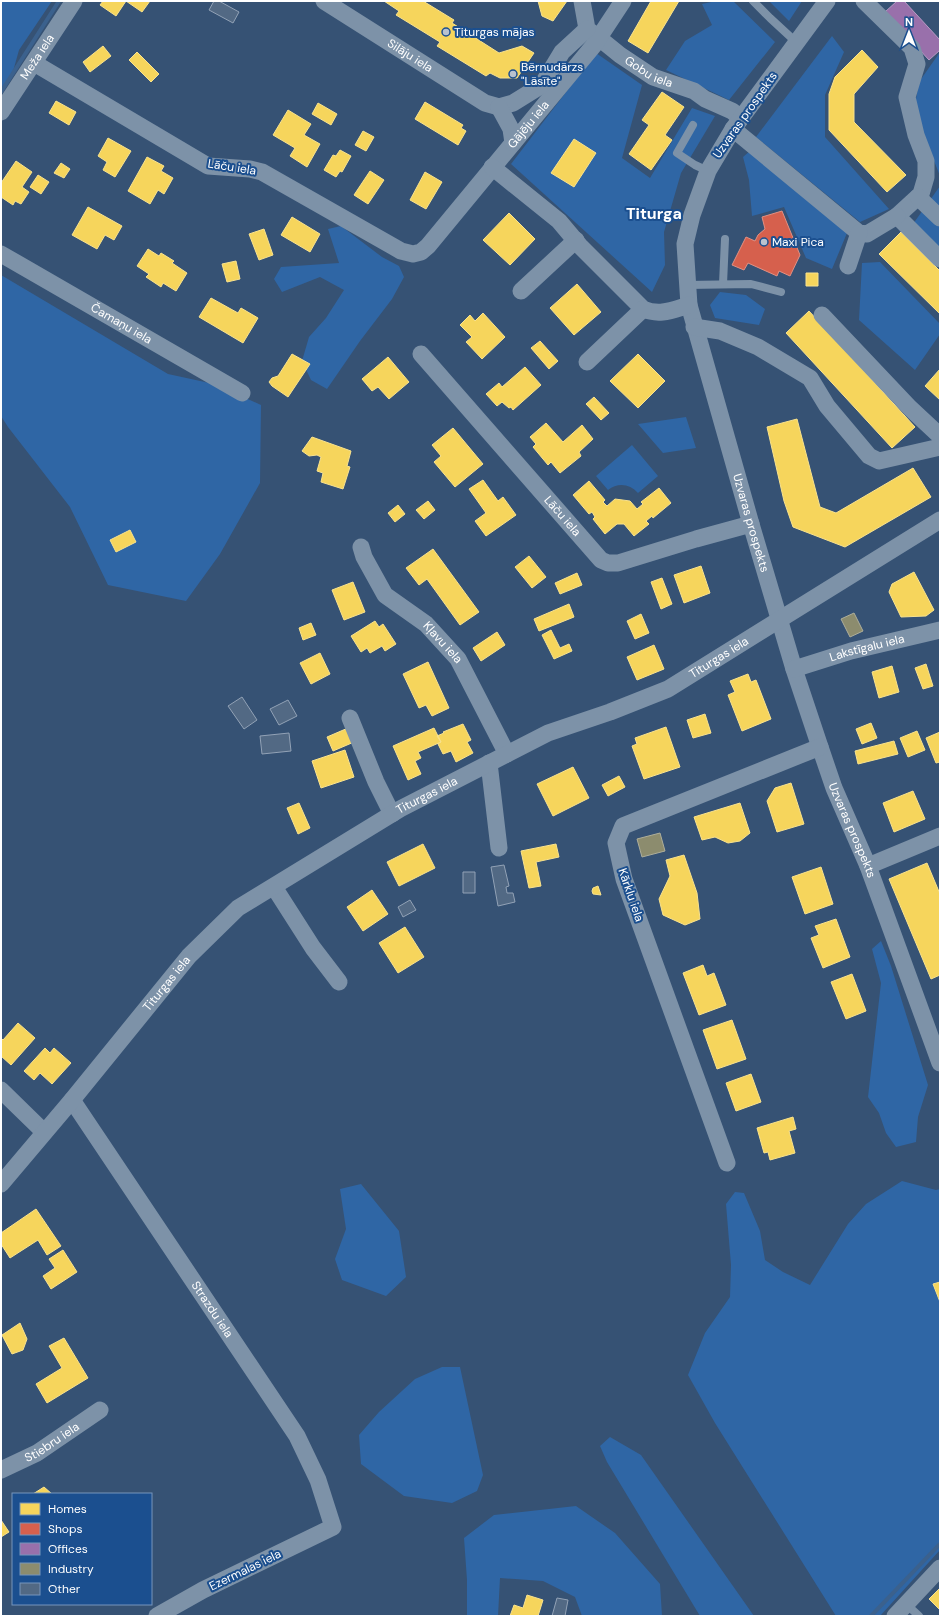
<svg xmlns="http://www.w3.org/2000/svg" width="941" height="1617" font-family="'DM Sans',sans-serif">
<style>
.green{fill:#2f66a5}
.homes{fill:#f6d55c;stroke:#f9e28d}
.shops{fill:#d6604d;stroke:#e29082}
.offices{fill:#9970ab;stroke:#b89bc4}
.industry{fill:#8c8c6e;stroke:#aeae9a}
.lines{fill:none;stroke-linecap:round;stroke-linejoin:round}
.stream{stroke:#3b618d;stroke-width:4}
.building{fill:#526984;stroke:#92a2b6}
.lane{stroke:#7d92a8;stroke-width:8}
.street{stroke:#7d92a8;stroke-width:17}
.poi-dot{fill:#b9c2ce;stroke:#1b4f8f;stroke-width:1.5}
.labels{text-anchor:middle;stroke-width:4;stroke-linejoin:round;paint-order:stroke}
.poi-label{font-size:12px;fill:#fff;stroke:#1b4f8f;text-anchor:start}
.street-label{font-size:12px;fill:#fff;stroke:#1b4f8f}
.district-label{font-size:16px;font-weight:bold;fill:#fff;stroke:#1b4f8f}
</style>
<rect width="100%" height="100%" fill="#365274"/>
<path class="green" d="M1,1H52L19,50L12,75L1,91Z
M716,1H733L775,42L729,100L666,70L685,41L712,25L702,4Z
M769,1H802L789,21Z
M832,36L844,52L825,95V137L889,209L860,222L756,137Z
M940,52V176L914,110L919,82Z
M596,53L642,85L622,158L650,178L692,108L715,116L681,173L664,232L665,265L652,292L511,164Z
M750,151L847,233L832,269L806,258L784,207L752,216L749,180L743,157Z
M940,186V250L913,224Z
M341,226L382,257L399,266L404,277L392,299L360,341L327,389L311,380L302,361L309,337L326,318L344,290L320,277L282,292L274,279L281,267L339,263L328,229Z
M880,262L940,324V334L915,370L859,320L862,263Z
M1,275L168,374L214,384L261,405L260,483L220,554L186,601L108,585L70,507L8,427L1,416Z
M720,292L746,295L765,309L759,325L715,318L710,305Z
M686,417L696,448L663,453L638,424Z
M632,445L658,476L638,493C630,484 618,482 608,490L596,476Z
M881,941L891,966L928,1085L918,1117L916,1142L896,1147L886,1133L879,1113L868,1097L881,983L872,949Z
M902,1181L936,1190L940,1189V1550L880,1616H836L715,1423L688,1375L705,1333L730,1297L731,1265L726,1204L735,1192L744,1193L760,1231L765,1260L783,1272L810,1285L848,1224L866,1204Z
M361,1184L399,1231L406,1277L386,1296L342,1280L335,1259L346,1229L340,1189Z
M442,1367H460L483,1475L477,1491L452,1503L404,1496L361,1464L359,1435L379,1412L415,1379Z
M610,1437L641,1455L754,1616H700L607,1462L600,1446Z
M576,1506L615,1533L660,1584L662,1616H582L575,1597L543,1581L500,1578L498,1616H467V1580L464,1538L494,1515Z"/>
<path class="homes" d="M103,1H150L142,12L126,1L116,16L100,5Z
M384,1H423L454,20L452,23L499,53L522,46L534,53L517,78H500L490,73L486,76L437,46L440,42L396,15L399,11Z
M538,1H567L553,21L542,16Z
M651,1H679L648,53L628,41Z
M103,46L111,56L90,72L83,62Z
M862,50L878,67L854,94V122L906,175L887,192L829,130V94L835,77Z
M137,52L159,74L151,82L129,60Z
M662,92L684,107L665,135L672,140L651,170L629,154L649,125L642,120Z
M56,101L76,112L69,125L49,113Z
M425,102L463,125L461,128L466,131L458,145L415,119Z
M318,103L337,114L331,125L312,114Z
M288,110L311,124L304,135L320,144L307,167L290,156L295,148L273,135Z
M363,131L374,137L366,151L355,145Z
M108,138L131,151L115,177L103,170L107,162L98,156Z
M574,139L596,153L574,187L551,173Z
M340,150L351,156L342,172L340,171L336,177L324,170L333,155L336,156Z
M147,157L164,166L161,171L173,178L164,194L158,190L150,204L128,191Z
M16,161L32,172L22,187L29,192L21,204L15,201L13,205L1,197V183Z
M61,163L70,169L64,178L54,173Z
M370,171L384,180L368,204L354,195Z
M425,172L442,182L426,209L410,200Z
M38,175L49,182L41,194L30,187Z
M88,207L122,226L114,240L105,235L97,249L72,235Z
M509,213L535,239L510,265L483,240Z
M292,217L320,234L310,252L281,235Z
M264,229L273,255L259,260L249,234Z
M901,232L940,271V314L879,254Z
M148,249L159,256L161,253L174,261L172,263L187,273L176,291L163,283L161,287L146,277L149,274L137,266Z
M236,261L240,279L227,282L222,264Z
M806,273H818V286H806Z
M577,284L601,312L574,335L550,308Z
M211,298L238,313L241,308L258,318L243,343L199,317Z
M809,311L915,427L892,448L786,333Z
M483,313L505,337L482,359L466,342L472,337L460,325L470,315L475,321Z
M540,341L558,361L549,369L531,348Z
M292,354L310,364L288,397L272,386L269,382L272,378L278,376Z
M638,354L665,381L638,408L610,381Z
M388,357L409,382L389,399L378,387L372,391L362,379Z
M525,367L541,385L513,410L511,407L509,408L502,402L497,406L486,394L499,383L502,387Z
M940,369V400L925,386Z
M594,397L609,413L601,420L586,404Z
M797,419L820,507L836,513L913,468L931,497L845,547L793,527L784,501L767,427Z
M546,423L563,442L582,425L593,439L579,452L581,456L560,473L551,462L548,465L533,447L536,444L530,437Z
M453,428L483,464L455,487L434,462L441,456L432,445Z
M312,437L351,451L347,466L350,467L343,489L321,482L323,473L317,471L321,457L317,455L309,456L302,451Z
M483,480L498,501L503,497L516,515L486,536L475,521L486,513L469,489Z
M589,481L605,500L603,502L607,506L615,499L630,501L637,509L643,504L641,502L659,488L671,503L653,518L652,516L646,521L649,524L634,536L624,524H617L605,534L593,519L595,517L592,512L589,514L573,495Z
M428,501L435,510L424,519L416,510Z
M398,505L405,514L395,522L388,513Z
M130,530L136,542L116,552L110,540Z
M433,549L479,612L460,625L427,579L419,585L406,568Z
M529,556L546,577L532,588L515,567Z
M701,566L710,593L684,603L674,575Z
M914,572L934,610L926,616L901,617L889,592L892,584Z
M577,573L582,585L560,594L555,583Z
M662,578L672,604L661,609L651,582Z
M353,582L365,612L344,620L332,590Z
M569,604L574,617L539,631L534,619Z
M641,614L649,633L635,639L627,621Z
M375,621L379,627L383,624L396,644L385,651L382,646L370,653L367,648L361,652L351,636Z
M311,623L316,635L303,640L299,628Z
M551,630L560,648L569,644L572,651L554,659L542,635Z
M497,632L505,645L481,661L473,648Z
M654,645L664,669L637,680L627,657Z
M320,653L330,674L311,684L300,663Z
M428,662L449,708L432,716L426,705L419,708L403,674Z
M926,664L933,686L923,689L915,668Z
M892,666L899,692L879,698L872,672Z
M748,674L751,682L756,680L771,719L742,731L728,695L735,692L730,681Z
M705,714L711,733L693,738L687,720Z
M871,723L877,738L862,744L856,729Z
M463,724L471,740L467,742L473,753L456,762L451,751L443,754L438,744L441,742L437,736L444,733L443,732Z
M666,727L680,767L644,779L632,746L637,744L635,738Z
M348,728L354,742L333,751L327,737Z
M434,728L441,742L418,752L421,758L415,761L421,774L408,780L393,746Z
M917,731L925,750L908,757L900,738Z
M940,732V762L936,763L926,738Z
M894,741L898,754L858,764L855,751Z
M345,750L354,777L321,788L312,761Z
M573,767L589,798L553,816L537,784Z
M619,776L625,787L608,796L602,785Z
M791,783L804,824L777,832L767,801L775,788Z
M913,791L925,819L894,832L883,803Z
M299,803L310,828L298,834L287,808Z
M740,803L750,833L740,841L728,843L715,837L702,840L694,817Z
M423,844L435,868L399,886L387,862Z
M556,844L559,857L536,862L541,886L529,888L521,851Z
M684,855L697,893L700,919L685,925L663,915L659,899L670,876L666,860Z
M927,863L940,894V975L931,979L889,879Z
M821,867L833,904L805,914L792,877Z
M598,886L601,895L593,894L592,891L593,888Z
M372,890L388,914L363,931L347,907Z
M836,919L850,957L823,968L811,938L819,935L815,926Z
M405,927L424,957L398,973L379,943Z
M703,965L707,976L714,973L726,1005L699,1015L683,973Z
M852,974L866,1011L846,1019L831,982Z
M732,1020L746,1059L717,1069L703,1030Z
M18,1023L35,1038L11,1065L1,1056V1038L3,1040Z
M45,1048L50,1053L54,1048L71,1063L52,1084L40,1073L34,1080L24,1071Z
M751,1074L761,1102L736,1111L726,1083Z
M793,1117L796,1129L789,1131L795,1153L770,1160L768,1152L764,1153L757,1128Z
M36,1209L61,1246L47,1255L38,1240L10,1258L1,1244V1233Z
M63,1250L77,1272L51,1289L43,1276L55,1268L49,1259Z
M940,1282V1302L933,1284Z
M20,1323L27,1339L23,1350L12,1354L2,1335Z
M64,1338L88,1378L47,1403L36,1384L62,1368L49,1346Z
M44,1487L52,1494H33Z
M1,1520L9,1532L1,1537Z
M940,1588V1608L939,1609L929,1599Z
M527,1595L543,1600L538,1616H510L514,1605L523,1608Z"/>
<path class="shops" d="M782,211L800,255L790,276L779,271L777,276L748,263L744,270L732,265L746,237L755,241L758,235L765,229L762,217Z"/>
<path class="offices" d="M897,1H904L940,40V50L929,60L885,12Z"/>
<path class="industry" d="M854,613L863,631L850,637L841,619Z
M660,833L665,851L642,857L637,839Z"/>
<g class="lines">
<path class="stream" d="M1,92L59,1
M871,1616L940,1544"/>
</g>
<path class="building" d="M214,1H219L239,12L233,23L209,10Z
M242,697L257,720L244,729L228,706Z
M288,700L297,716L279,725L270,709Z
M289,733L291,751L262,754L260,736Z
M504,865L509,886L506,887L507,893H513L515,902L498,906L491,867Z
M463,872H475V893H463Z
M410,900L416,910L403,917L398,907Z
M557,1598L568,1600L565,1616H552Z"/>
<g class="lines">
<path class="lane" d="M753,1L770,18L796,42
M693,125L677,153L695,165L708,171
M723,284L725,239
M687,285L751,284L781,292
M906,1604L919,1616"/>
<g class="street">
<path id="s1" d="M324,1L485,103L499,107"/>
<path id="s2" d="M582,1L587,29L599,38L620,55L653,77L694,91L705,99L732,111L741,118"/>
<path id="s3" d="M827,1L733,129L708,171L692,215L685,244L689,305L751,524L794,669L820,747L834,788L868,866L940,1063"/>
<path d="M864,1L912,48L917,64L907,97L916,135L926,161V177L921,194L897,216L940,259"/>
<path id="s4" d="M34,63L208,166L250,169L262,172L401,251L413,254L421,252L428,246L594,45L623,1"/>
<path d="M499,107L513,103L542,85L562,52L587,29"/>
<path d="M499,107L511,129L513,143"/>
<path id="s5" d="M1,112L74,1"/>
<path d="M733,129L859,233L867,234L897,216"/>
<path d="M492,167L559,221L580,246L643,309C660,316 672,310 689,305"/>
<path d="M918,197L940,218"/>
<path id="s6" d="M1,254L242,393"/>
<path d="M848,266L859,233"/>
<path d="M521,291L576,240"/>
<path d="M822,315L910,408L940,436"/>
<path d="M694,327L720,331L758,347L810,378L827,406L869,456L879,461L940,447"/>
<path id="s7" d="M421,354L601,560L608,563H618L696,539L751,524"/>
<path d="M587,362L643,309"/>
<path id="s8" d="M361,547L364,557L385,595L426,624L458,659L507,754"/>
<path id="s9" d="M794,669L851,651L940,630"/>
<path d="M350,718L376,782L392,814"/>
<path d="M489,763L499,848"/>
<path d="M868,866L940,836"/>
<path d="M274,887L313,948L339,982"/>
<path d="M1,1090L44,1132"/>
<path id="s10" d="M72,1100L297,1436L318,1480L333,1527L203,1590L157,1616"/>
<path d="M727,1163L624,879L616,843L623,826L820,747"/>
<path id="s11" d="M1,1184L72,1100L189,956L238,908L400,809L548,733L610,712L668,689L940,520"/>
<path id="s12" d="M1,1470L37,1453L100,1410"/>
<path d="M895,1616L940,1568"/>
</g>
</g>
<g class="poi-dot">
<circle cx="446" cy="32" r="4"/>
<circle cx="513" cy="74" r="4"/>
<circle cx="764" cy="242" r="4"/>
</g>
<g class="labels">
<g class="poi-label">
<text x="454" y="36">Titurgas mājas</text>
<text x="521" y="71">Bērnudārzs<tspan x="521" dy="14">"Lāsīte"</tspan></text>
<text x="772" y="246">Maxi Pica</text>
</g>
<g class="street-label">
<text dy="4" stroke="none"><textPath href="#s1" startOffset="102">Silāju iela</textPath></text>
<text dy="4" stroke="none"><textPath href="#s5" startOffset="66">Meža iela</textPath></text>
<text dy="4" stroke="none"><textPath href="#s2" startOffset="104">Gobu iela</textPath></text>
<text transform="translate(745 115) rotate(-55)" y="4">Uzvaras prospekts</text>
<text dy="4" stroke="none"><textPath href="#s4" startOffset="604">Gājēju iela</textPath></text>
<text transform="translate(232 167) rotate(9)" y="4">Lāču iela</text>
<text dy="4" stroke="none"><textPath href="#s6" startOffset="139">Čamaņu iela</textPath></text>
<text dy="4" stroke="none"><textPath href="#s7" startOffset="215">Lāču iela</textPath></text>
<text dy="4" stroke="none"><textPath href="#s3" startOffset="572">Uzvaras prospekts</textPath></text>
<text dy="4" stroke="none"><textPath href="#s8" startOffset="129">Kļavu iela</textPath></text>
<text dy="4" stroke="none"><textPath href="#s9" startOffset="76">Lakstīgalu iela</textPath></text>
<text dy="4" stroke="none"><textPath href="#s11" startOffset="908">Titurgas iela</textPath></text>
<text dy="4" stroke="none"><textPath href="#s11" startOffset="584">Titurgas iela</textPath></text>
<text dy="4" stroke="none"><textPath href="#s3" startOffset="896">Uzvaras prospekts</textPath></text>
<text transform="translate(631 895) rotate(71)" y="4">Kārklu iela</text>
<text dy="4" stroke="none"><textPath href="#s11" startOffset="260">Titurgas iela</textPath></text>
<text dy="4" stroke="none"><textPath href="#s10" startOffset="252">Strazdu iela</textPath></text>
<text dy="4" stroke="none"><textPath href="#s12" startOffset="58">Stiebru iela</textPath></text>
<text transform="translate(245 1570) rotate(-26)" y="4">Ezermalas iela</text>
</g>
<g class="district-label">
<text x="654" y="219">Titurga</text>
</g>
</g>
<rect width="941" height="1617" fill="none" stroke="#ffffff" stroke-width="4"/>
<rect x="12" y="1493" width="140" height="112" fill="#1b4f8f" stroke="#7695bc"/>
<rect x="20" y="1503" width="20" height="12" fill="#f6d55c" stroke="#7695bc"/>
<text x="48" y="1513" font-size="12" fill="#ffffff">Homes</text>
<rect x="20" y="1523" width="20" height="12" fill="#d6604d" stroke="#7695bc"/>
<text x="48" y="1533" font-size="12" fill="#ffffff">Shops</text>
<rect x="20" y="1543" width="20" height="12" fill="#9970ab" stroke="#7695bc"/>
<text x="48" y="1553" font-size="12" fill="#ffffff">Offices</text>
<rect x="20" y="1563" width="20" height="12" fill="#8c8c6e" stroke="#7695bc"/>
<text x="48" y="1573" font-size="12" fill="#ffffff">Industry</text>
<rect x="20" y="1583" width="20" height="12" fill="#526984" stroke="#7695bc"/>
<text x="48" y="1593" font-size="12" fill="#ffffff">Other</text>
<g transform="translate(909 32)" stroke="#1b4f8f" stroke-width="3" paint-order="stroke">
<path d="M0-3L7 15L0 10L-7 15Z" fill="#ffffff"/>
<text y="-6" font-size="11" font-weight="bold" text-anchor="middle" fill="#ffffff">N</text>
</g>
</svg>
